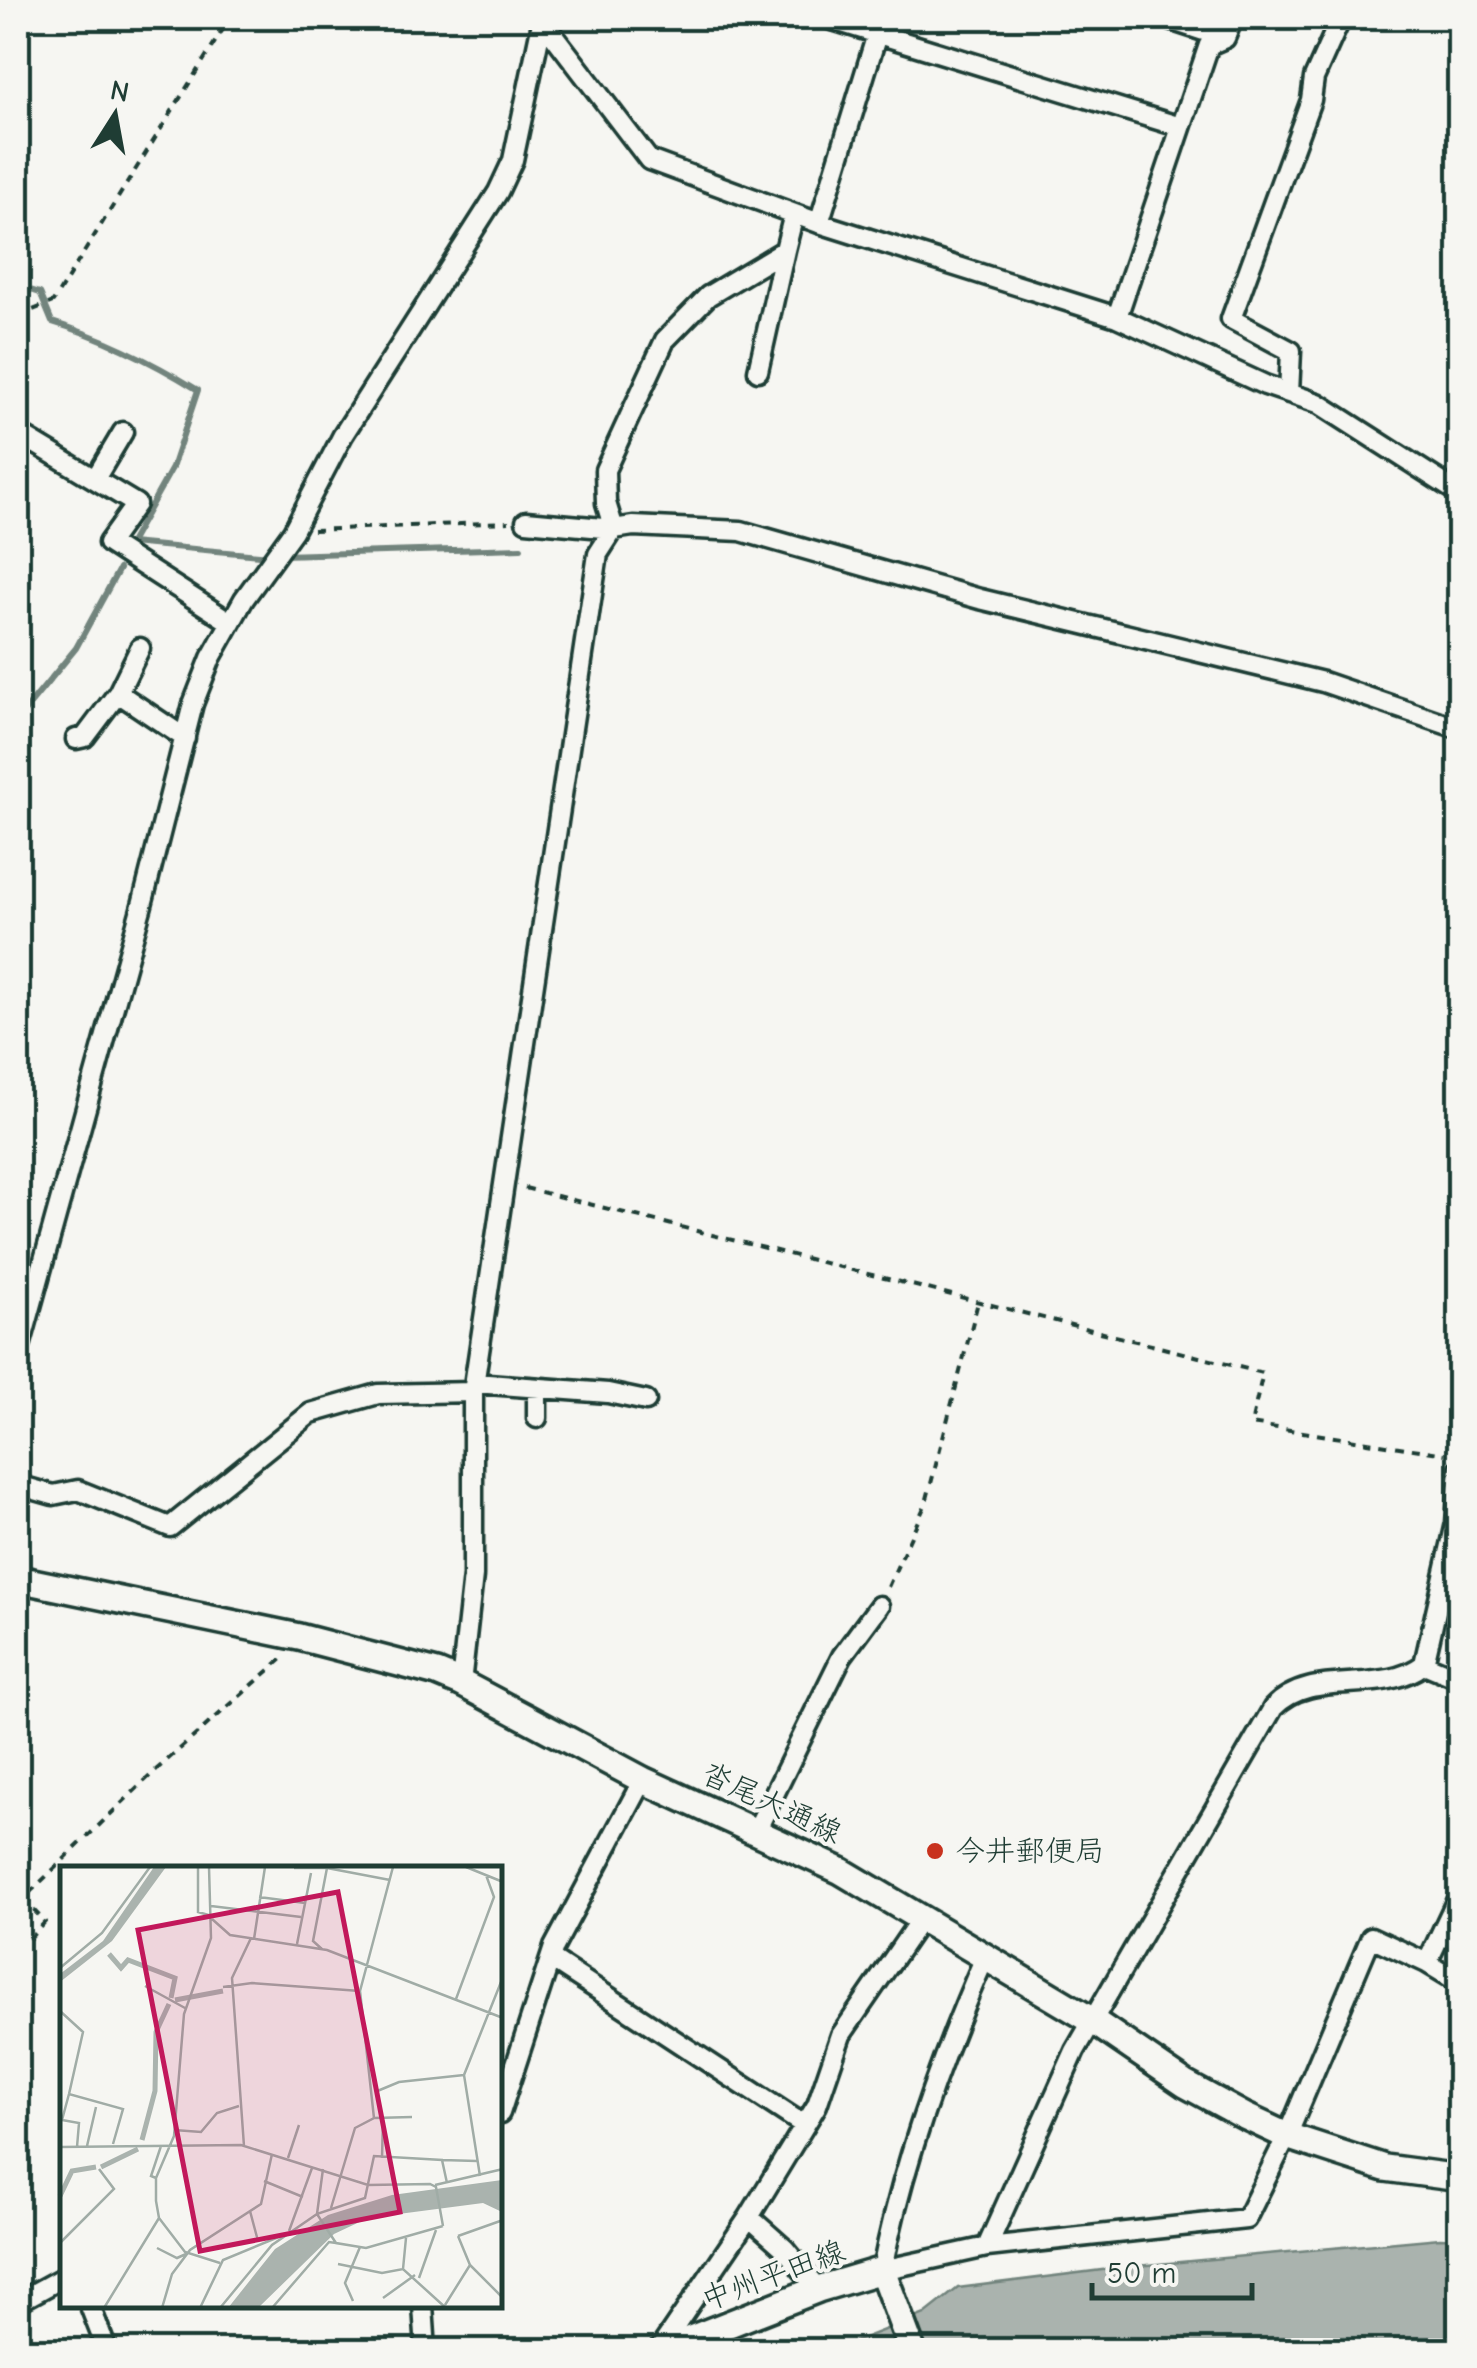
<svg xmlns="http://www.w3.org/2000/svg" width="1477" height="2368" font-family="'Comic Neue','Klee One',sans-serif">
<style>
.water{fill:#aab3ae;stroke:#72847d;stroke-width:2.5}
.lines{fill:none;stroke-linecap:round;stroke-linejoin:round}
.stream{stroke:#72847d;stroke-width:6}
.minor-casing{stroke:#1f3d34;stroke-width:25}
.secondary-casing{stroke:#1f3d34;stroke-width:32}
.path{stroke:#1f3d34;stroke-width:4;stroke-dasharray:8 8;stroke-linecap:butt}
.minor{stroke:#f6f6f2;stroke-width:18}
.secondary{stroke:#f6f6f2;stroke-width:25}
.poi-dot{fill:#c8321e;stroke:#f6f6f2;stroke-width:4}
.labels{text-anchor:middle;stroke-width:8;stroke-linejoin:round;paint-order:stroke}
.street-label{font-size:30px;fill:#1f3d34;stroke:#f6f6f2}
.poi-label{font-size:30px;fill:#1f3d34;stroke:#f6f6f2;text-anchor:start}
.inset-river{fill:none;stroke:#aab3ae;stroke-width:5}
.inset-road{fill:none;stroke:#a0aca6;stroke-width:2.5}
.view{fill:#c2185b;fill-opacity:0.15;stroke:#c2185b;stroke-width:5}
.inset-edge{fill:none;stroke:#1f3d34;stroke-width:5}
</style>
<rect width="100%" height="100%" fill="#f6f6f2"/>
<filter id="ink" filterUnits="userSpaceOnUse"><feTurbulence type="fractalNoise" baseFrequency=".01" numOctaves="2"/><feDisplacementMap in="SourceGraphic" scale="20" xChannelSelector="R" yChannelSelector="G"/><feConvolveMatrix kernelMatrix="1 2 1 2 8 2 1 2 1" color-interpolation-filters="sRGB"/></filter>
<g filter="url(#ink)">
<path class="water" d="M1440,2238L1459,2239V2350H833L925,2314L958,2288L1126,2267Z"/>
<g class="lines">
<path class="stream" d="M18,286L40,293L52,322C105,338 151,361 198,390L172,468L130,543L270,556
M282,555L521,548
M18,719L76,648L119,569"/>
<g class="minor-casing">
<path id="minor" d="M826,18L1181,127
M1164,18L1225,38
M542,20L649,160L819,223L1117,317L1265,385L1318,403L1460,494
M819,223L882,18
M1117,317L1209,45L1225,38L1233,18
M758,371L785,250
M1289,393L1291,351L1231,319L1311,100L1314,78L1341,18
M18,433L136,504L108,543L230,622
M95,479L123,432
M526,521L614,529L633,526L741,531L980,599L1323,682L1460,729
M614,529L606,503L605,470L665,340L708,296L785,250L794,214
M140,648L118,693L185,738
M76,739L85,737L118,693
M18,1354L142,905L193,704L211,658L244,599L293,531L343,435L498,192L513,160L543,18
M475,1383L608,1393L646,1401
M537,1418V1389
M18,1485L53,1495L78,1490L170,1527L311,1413L378,1394L473,1392
M1424,1664L1460,1679
M461,1683L473,1576V1392L598,554L614,529
M757,1829L842,1656L879,1606
M986,1955C941,2057 903,2161 882,2270L987,2247L1246,2219L1287,2136L1371,1937L1427,1963L1460,1983
M551,1959L804,2125
M1427,1963L1460,1893
M500,2113L554,1947L643,1780
M749,2217L785,2249L818,2289
M987,2247L1075,2051L1273,1708C1312,1666 1381,1698 1424,1664L1456,1523L1460,1468
M18,2302L62,2278
M90,2306L107,2350
M423,2306L426,2350
M659,2350L749,2217L817,2105L841,2035L922,1917"/>
</g>
<g class="secondary-casing">
<path id="secondary" d="M18,1579L299,1637L437,1673L461,1683L643,1780L841,1871L1093,2021L1185,2084L1244,2116L1287,2136L1385,2168L1460,2178
M663,2350L818,2289L882,2270L912,2350"/>
</g>
<path class="path" d="M18,305L33,310L53,302L230,18
M313,530L509,522
M525,1188L1263,1373L1251,1424L1445,1454
M888,1587L926,1503L978,1302
M18,1951L45,1922L23,1899L157,1769L282,1659
M18,1956L20,1959L18,1962"/>
<use href="#minor" class="minor"/>
<use href="#secondary" class="secondary"/>
</g>
</g>
<circle class="poi-dot" cx="935" cy="1851" r="10"/>
<g class="labels">
<g class="street-label">
<text transform="translate(772 1803) rotate(25)" y="10">沓尾大通線</text>
<text transform="translate(773 2275) rotate(-20)" y="10">中州平田線</text>
</g>
<g class="poi-label">
<text x="955" y="1861">今井郵便局</text>
</g>
</g>
<g transform="translate(60 1866)">
<rect width="442" height="442" fill="#f6f6f2"/>
<path d="M94,1H106L52,75L0,116V108L43,75ZM442,314V346L423,337L308,352L274,368L198,442H168L215,383L268,349L332,329Z" fill="#aab3ae"/>
<path class="inset-river" d="M49,88L61,102L68,94L115,112L111,132M115,134L163,125M82,274L95,225L96,166L109,138M41,301L78,283M0,330L12,305L36,301"/>
<path class="inset-road" d="M138,1V46L152,50M149,1L151,72L124,148L114,270L96,312V335L99,352L125,386L160,397M406,1L443,16M234,2H267M199,31L245,37M151,40L241,51M152,53L170,69L267,84L443,152M194,73L205,1M237,78L251,7M263,84L253,75L267,2L330,14M0,102L42,67L90,1M85,120L125,142M163,121L192,117L300,125M396,133L434,31L426,9M0,145L23,166L9,228M315,226L339,216L404,209M314,252L352,251M114,264L141,266L157,247L179,240M27,280L36,241M184,280L172,112L191,72M0,281L181,279L308,319L370,318L376,321L383,360M17,281L19,257L2,254L9,228L63,243L53,278M228,292L239,259M322,292L323,254M382,294L417,295M263,303L257,348L305,332L314,290L382,294L387,317M420,310L404,209L443,111M96,312L91,310L101,280M204,315L243,331M375,319L443,303M271,342L295,262L314,252L300,125L333,1M190,345L198,375M229,365L252,302M398,370L410,399L443,432M398,370L443,354M0,377L54,323L39,303M97,382L117,392L126,388M278,398L322,407L343,403L386,442M343,403L346,372M359,412L376,364M323,432L355,409M293,435L285,417L300,381M385,439L410,399M44,442L99,352M102,442L112,408L130,384L201,338L212,288M140,442L163,394L221,370M160,442L212,379L257,348L276,377L306,382L383,360M212,442L269,376L276,377"/>
<path class="view" d="M278,26L340,346L140,385L78,64Z"/>
<rect width="442" height="442" class="inset-edge"/>
</g>
<rect width="1477" height="2368" fill="none" stroke="#f6f6f2" stroke-width="60"/>
<rect x="30" y="30" width="1417" height="2308" fill="none" stroke="#1f3d34" stroke-width="4" filter="url(#ink)"/>
<g transform="translate(115 115) rotate(11)" stroke="#f6f6f2" stroke-width="8" paint-order="stroke">
<path d="M0-8L18 38L0 25L-18 38Z" fill="#1f3d34"/>
<text y="-15" font-size="28" font-weight="bold" text-anchor="middle" fill="#1f3d34">N</text>
</g>
<path d="M1092 2283v15h160v-15" fill="none" stroke="#1f3d34" stroke-width="5"/>
<text x="1107" y="2283" font-size="30" fill="#1f3d34" stroke="#f6f6f2" stroke-width="8" paint-order="stroke">50 m</text>
</svg>
